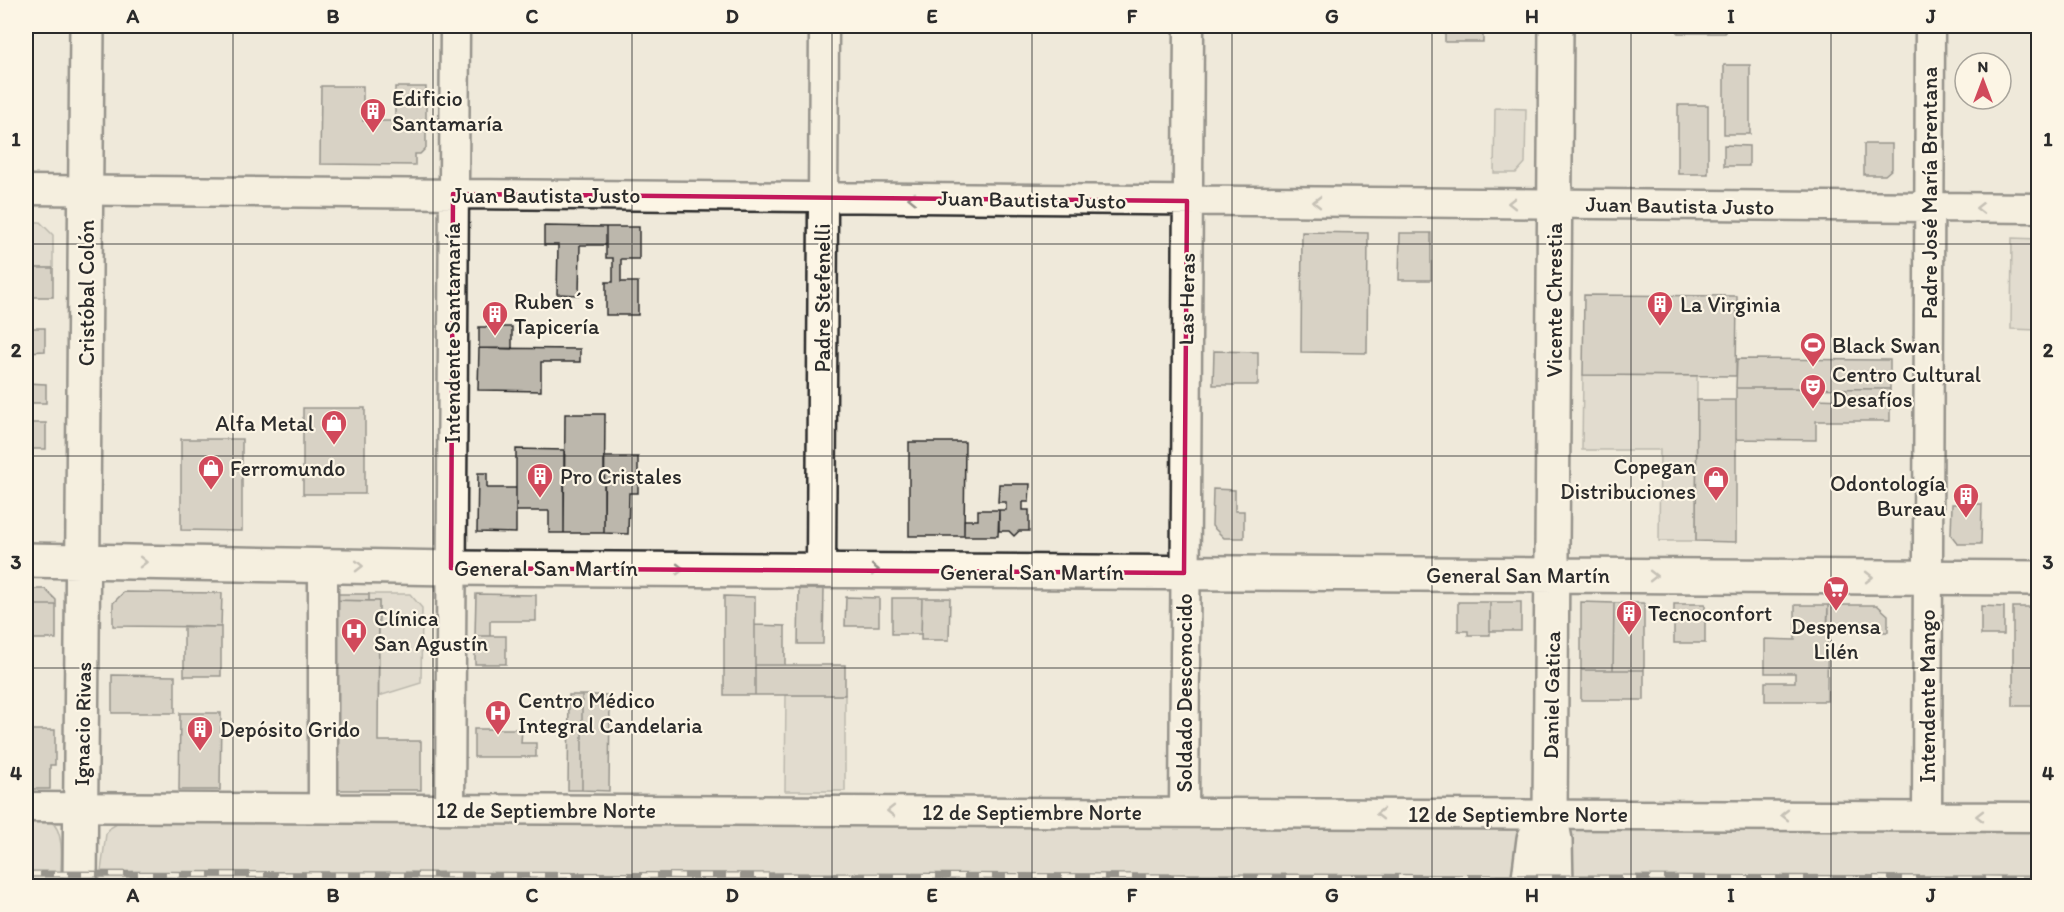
<svg xmlns="http://www.w3.org/2000/svg" width="2064" height="912" font-family="Itim,sans-serif">
<style>
.green{fill:#d2cdc0;stroke:#7e7c76;stroke-width:1.5}
.building{fill:#bcb7ac;stroke:#2b2b2b;stroke-width:1.5}
.lines{fill:none;stroke-linecap:round;stroke-linejoin:round}
.minor-casing{stroke:#2b2b2b;stroke-width:33}
.major-casing{stroke:#2b2b2b;stroke-width:38}
.minor{stroke:#fcf5e5;stroke-width:28}
.major{stroke:#fcf5e5;stroke-width:33}
.rail-casing{stroke:#2b2b2b;stroke-width:7}
.rail{stroke:#fcf5e5;stroke-width:4.5;stroke-dasharray:14;stroke-linecap:butt}
.oneway{stroke:#949088}
.marked{fill:none;stroke:#c2185b;stroke-width:4.5;stroke-linejoin:round}
.grid{fill:none;stroke:#2b2b2b;stroke-width:1.5;stroke-opacity:0.55}
.labels{text-anchor:middle;stroke-width:4.5;stroke-linejoin:round;paint-order:stroke}
.poi-label{font-size:22px;fill:#2b2b2b;stroke:#fcf5e5;text-anchor:start}
.street-label{font-size:22px;fill:#2b2b2b;stroke:#fcf5e5}
.neatline{fill:none;stroke:#2b2b2b;stroke-width:2}
.grid-label{font-size:20px;text-anchor:middle;font-weight:bold;fill:#2b2b2b}
</style>
<rect width="100%" height="100%" fill="#efe9da"/>
<filter id="ink" filterUnits="userSpaceOnUse"><feTurbulence type="fractalNoise" baseFrequency=".0167" numOctaves="2"/><feDisplacementMap in="SourceGraphic" scale="12" xChannelSelector="R" yChannelSelector="G"/><feConvolveMatrix kernelMatrix="1 2 1 2 8 2 1 2 1" color-interpolation-filters="sRGB"/></filter>
<g filter="url(#ink)">
<path class="green" d="M1495,108L1526,109L1525,163L1516,173H1494Z
M26,222H40L53,235V268H26Z
M2012,238L2038,239V330L2011,329Z
M1583,375L1697,376L1696,541H1659L1660,450H1582Z
M369,594H410L422,608L421,683L379,696V601H369Z
M786,695H845V791H785Z
M26,819C33,819 43,818 50,821C67,831 60,870 60,886H26Z
M122,821L1516,827L1519,834L1516,886H99L106,834L110,828Z
M2038,825V886H1566L1567,829Z"/>
<path class="building" d="M1441,26H1483V42H1445V31H1441Z
M1679,26H1725V33H1678Z
M1724,65H1750V134H1724Z
M321,86H363V121H395V87H426V148L420,154H415V165L320,164Z
M1678,105H1708V174H1678Z
M1864,144H1892V169L1885,175H1864Z
M1724,145L1749,146V166H1724Z
M544,226L606,227V245H580L579,295L557,294L558,245H544Z
M606,227H639V259H621V282H638V315H606V282H613V258H606Z
M1302,232L1368,233L1367,353L1301,352Z
M1400,233H1431V280H1399Z
M26,268H53V297H26Z
M1584,295L1737,296L1736,376L1583,375Z
M479,327H512V349L479,348Z
M26,328H45V351L26,352Z
M479,348L580,349V362H541V391L478,390Z
M1214,351L1258,352V385H1213Z
M1737,359L1890,360V389L1736,388Z
M26,383L46,384V403H26Z
M1736,388H1815V399L1846,400L1847,389H1890V421H1816V440L1736,439Z
M1697,400H1736V542L1696,541Z
M303,408H365V494H303Z
M565,414H605L604,533H564Z
M26,423H46V449H26Z
M181,439H242V531L181,530Z
M909,442H965L964,536H909Z
M516,449L564,450V533H549V511H516Z
M604,457H638V493H629L628,534L604,533Z
M478,473H487V488H516V533L477,532Z
M999,484H1030L1029,502H1023V510H1029V531H1019L1014,536L1009,531H999V510H1006V502H998Z
M1213,489L1235,490V511H1244V538H1224L1212,526Z
M1952,504H1982L1981,544H1958L1951,535Z
M978,510H999L998,536H964V520H978Z
M26,589H45L56,600V605H26Z
M799,589H824L823,644H798Z
M124,592L222,593L221,627L113,626V603Z
M329,594H369V601L329,600Z
M476,594L536,595V621H490V636H475Z
M724,596L755,597V695H724Z
M846,597L879,598V626H845Z
M892,598H922L921,634H892Z
M922,598H950L949,640H921Z
M329,600L379,601L378,741H421V790H328Z
M1458,602H1490V635H1468V631H1458Z
M1490,602H1521V631H1490Z
M1581,602L1614,603L1613,670H1581Z
M1614,603H1644V670H1613Z
M1674,604H1705V643H1674Z
M26,605H56V639H26Z
M1795,605H1828L1827,701H1765V682H1795V673H1765V639L1795,640Z
M1828,605H1877L1888,615V632H1827Z
M1981,606L2004,607V635H1981Z
M2013,607H2038V706H2013Z
M755,625L785,626V665H755Z
M184,626L221,627V676H184Z
M475,636H506V664H475Z
M755,665H845V695H755Z
M1581,670H1644V700H1581Z
M112,675L175,676V713H112Z
M569,695H582V790H568Z
M582,695H610L609,791L582,790Z
M180,713H221L220,790H179Z
M474,729H522L521,743H536V757H474Z
M27,730H55V765H50V789H26Z"/>
<g class="lines">
<g class="minor-casing">
<path id="minor" d="M26,190L2038,208
M821,570L824,26
M26,807L2038,817
M323,808V565
M450,809L455,26
M1184,813L1189,26
M1927,816L1930,26"/>
</g>
<g class="major-casing">
<path id="major" d="M26,560L451,568L2038,578
M80,886L87,26
M1528,886L1534,839L1550,814
M1556,886L1555,840L1550,814L1556,26"/>
</g>
<use href="#minor" class="minor"/>
<use href="#major" class="major"/>
<g class="rail-casing">
<path id="rail" d="M26,874L2038,879"/>
</g>
<use href="#rail" class="rail"/>
</g>
<defs><path id="oneway-chevron" d="M-2-3.5L2.5 0L-2 3.5" fill="none" stroke-width="1.6" stroke-linecap="round" stroke-linejoin="round" transform="scale(1.5)"/></defs>
<g class="oneway">
<use href="#oneway-chevron" transform="translate(912 198) rotate(-179)"/>
<use href="#oneway-chevron" transform="translate(1317 202) rotate(-180)"/>
<use href="#oneway-chevron" transform="translate(1512 203) rotate(-180)"/>
<use href="#oneway-chevron" transform="translate(1980 208) rotate(-180)"/>
<use href="#oneway-chevron" transform="translate(143 562) rotate(1)"/>
<use href="#oneway-chevron" transform="translate(359 566) rotate(1)"/>
<use href="#oneway-chevron" transform="translate(680 569)"/>
<use href="#oneway-chevron" transform="translate(875 570)"/>
<use href="#oneway-chevron" transform="translate(1653 576)"/>
<use href="#oneway-chevron" transform="translate(1869 577)"/>
<use href="#oneway-chevron" transform="translate(891 811) rotate(-180)"/>
<use href="#oneway-chevron" transform="translate(1380 814) rotate(-180)"/>
<use href="#oneway-chevron" transform="translate(1785 815) rotate(-180)"/>
<use href="#oneway-chevron" transform="translate(1980 816) rotate(-180)"/>
</g>
</g>
<path d="M0 0H2064V912H0ZM453,194L1187,201L1184,573L451,568Z" fill="#efe9da" fill-opacity=".55" fill-rule="evenodd"/>
<path class="marked" d="M453,194L1187,201L1184,573L451,568Z"/>
<path class="grid" d="M233,26V886M433,26V886M632,26V886M832,26V886M1032,26V886M1232,26V886M1432,26V886M1631,26V886M1831,26V886M26,244H2038M26,456H2038M26,668H2038"/>
<defs>
<g id="building-pin" transform="scale(1.35)"><path d="M0 17L-7.5 6A9.5 9.5 0 1 1 7.5 6Z" fill="#d1495b" stroke="#fcf5e5"/><path d="M-4-6H4V6H1V3H-1V6H-4ZM-2.5-4.3h1.7v1.8h-1.7ZM.8-4.3h1.7v1.8H.8ZM-2.5-1h1.7V.8h-1.7ZM.8-1h1.7V.8H.8Z" fill="#fff"/></g>
<g id="stadium-pin" transform="scale(1.35)"><path d="M0 17L-7.5 6A9.5 9.5 0 1 1 7.5 6Z" fill="#d1495b" stroke="#fcf5e5"/><path d="M0-5a6.5 5 0 1 0 0 10a6.5 5 0 1 0 0-10ZM-3.5-1.8h7v3.6h-7Z" fill="#fff"/></g>
<g id="theatre-pin" transform="scale(1.35)"><path d="M0 17L-7.5 6A9.5 9.5 0 1 1 7.5 6Z" fill="#d1495b" stroke="#fcf5e5"/><path d="M-5-5.5Q0-4 5-5.5V0Q5 5 0 6Q-5 5-5 0ZM-3.3-2.5H-1v1.5H-3.3ZM1-2.5H3.3v1.5H1ZM-2.8 1Q0 5.5 2.8 1Z" fill="#fff"/></g>
<g id="shop-pin" transform="scale(1.35)"><path d="M0 17L-7.5 6A9.5 9.5 0 1 1 7.5 6Z" fill="#d1495b" stroke="#fcf5e5"/><path d="M-5-2.5h2.3a2.7 3.5 0 0 1 5.4 0H5L5.5 6h-11ZM-1.5-2.5h3a1.5 2.3 0 0 0-3 0Z" fill="#fff"/></g>
<g id="supermarket-pin" transform="scale(1.35)"><path d="M0 17L-7.5 6A9.5 9.5 0 1 1 7.5 6Z" fill="#d1495b" stroke="#fcf5e5"/><path d="M-6-5.5h2.5l.6 2H6L4.5 2H-2.5L-4.4-4H-6ZM-1.5 3.2a1.3 1.3 0 1 0 .1 0ZM3 3.2a1.3 1.3 0 1 0 .1 0Z" fill="#fff"/></g>
<g id="hospital-pin" transform="scale(1.35)"><path d="M0 17L-7.5 6A9.5 9.5 0 1 1 7.5 6Z" fill="#d1495b" stroke="#fcf5e5"/><path d="M-5-5h3v3.5h4V-5h3V5h-3V1.5h-4V5h-3Z" fill="#fff"/></g>
</defs>
<g fill-rule="evenodd">
<use href="#building-pin" x="373" y="111"/>
<use href="#building-pin" x="1660" y="304"/>
<use href="#building-pin" x="495" y="314"/>
<use href="#stadium-pin" x="1813" y="345"/>
<use href="#theatre-pin" x="1813" y="387"/>
<use href="#shop-pin" x="334" y="423"/>
<use href="#shop-pin" x="211" y="468"/>
<use href="#building-pin" x="540" y="476"/>
<use href="#shop-pin" x="1716" y="479"/>
<use href="#building-pin" x="1966" y="496"/>
<use href="#supermarket-pin" x="1836" y="589"/>
<use href="#building-pin" x="1629" y="613"/>
<use href="#hospital-pin" x="354" y="631"/>
<use href="#hospital-pin" x="498" y="713"/>
<use href="#building-pin" x="200" y="729"/>
</g>
<g class="labels">
<g class="poi-label">
<text x="392" y="106">Edificio<tspan x="392" dy="25">Santamaría</tspan></text>
<text x="514" y="309">Ruben´s<tspan x="514" dy="25">Tapicería</tspan></text>
<text x="1680" y="312">La Virginia</text>
<text x="1832" y="353">Black Swan</text>
<text x="1832" y="382">Centro Cultural<tspan x="1832" dy="25">Desafíos</tspan></text>
<text x="314" y="431" text-anchor="end">Alfa Metal</text>
<text x="1696" y="474" text-anchor="end">Copegan<tspan x="1696" dy="25">Distribuciones</tspan></text>
<text x="230" y="476">Ferromundo</text>
<text x="560" y="484">Pro Cristales</text>
<text x="1946" y="491" text-anchor="end">Odontología<tspan x="1946" dy="25">Bureau</tspan></text>
<text x="1648" y="621">Tecnoconfort</text>
<text x="374" y="626">Clínica<tspan x="374" dy="25">San Agustín</tspan></text>
<text x="1836" y="634" text-anchor="middle">Despensa<tspan x="1836" dy="25">Lilén</tspan></text>
<text x="518" y="708">Centro Médico<tspan x="518" dy="25">Integral Candelaria</tspan></text>
<text x="220" y="737">Depósito Grido</text>
</g>
<g class="street-label">
<text transform="translate(1929 193) rotate(-90)" y="8">Padre José María Brentana</text>
<text x="546" y="203">Juan Bautista Justo</text>
<text transform="translate(1032 199) rotate(1)" y="8">Juan Bautista Justo</text>
<text transform="translate(1680 205) rotate(1)" y="8">Juan Bautista Justo</text>
<text transform="translate(86 293) rotate(-90)" y="8">Cristóbal Colón</text>
<text transform="translate(822 298) rotate(-90)" y="8">Padre Stefenelli</text>
<text transform="translate(1186 299) rotate(-89)" y="8">Las Heras</text>
<text transform="translate(1554 300) rotate(-90)" y="8">Vicente Chrestia</text>
<text transform="translate(452 333) rotate(-90)" y="8">Intendente Santamaría</text>
<text x="546" y="576">General San Martín</text>
<text x="1032" y="580">General San Martín</text>
<text x="1518" y="583">General San Martín</text>
<text transform="translate(1184 693) rotate(-90)" y="8">Soldado Desconocido</text>
<text transform="translate(1551 695) rotate(-89)" y="8">Daniel Gatica</text>
<text transform="translate(1927 696) rotate(-90)" y="8">Intendente Mango</text>
<text transform="translate(82 724) rotate(-89)" y="8">Ignacio Rivas</text>
<text x="546" y="818">12 de Septiembre Norte</text>
<text x="1032" y="820">12 de Septiembre Norte</text>
<text x="1518" y="822">12 de Septiembre Norte</text>
</g>
</g>
<rect width="2064" height="912" fill="none" stroke="#fcf5e5" stroke-width="66"/>
<g transform="translate(1983 81)"><circle r="28" fill="#fcf5e5" stroke="#a8a49b" stroke-width="1.5"/>
<path d="M0-4.5L10 22L0 15L-10 22Z" fill="#d1495b"/>
<text y="-9" font-size="16" font-weight="bold" text-anchor="middle" fill="#2b2b2b">N</text>
</g>
<rect x="33" y="33" width="1998" height="846" class="neatline"/>
<g class="grid-label">
<text x="133" y="23">A</text>
<text x="333" y="23">B</text>
<text x="532" y="23">C</text>
<text x="732" y="23">D</text>
<text x="932" y="23">E</text>
<text x="1132" y="23">F</text>
<text x="1332" y="23">G</text>
<text x="1532" y="23">H</text>
<text x="1731" y="23">I</text>
<text x="1931" y="23">J</text>
<text x="16" y="146">1</text>
<text x="2048" y="146">1</text>
<text x="16" y="357">2</text>
<text x="2048" y="357">2</text>
<text x="16" y="569">3</text>
<text x="2048" y="569">3</text>
<text x="16" y="780">4</text>
<text x="2048" y="780">4</text>
<text x="133" y="902">A</text>
<text x="333" y="902">B</text>
<text x="532" y="902">C</text>
<text x="732" y="902">D</text>
<text x="932" y="902">E</text>
<text x="1132" y="902">F</text>
<text x="1332" y="902">G</text>
<text x="1532" y="902">H</text>
<text x="1731" y="902">I</text>
<text x="1931" y="902">J</text>
</g>
</svg>
